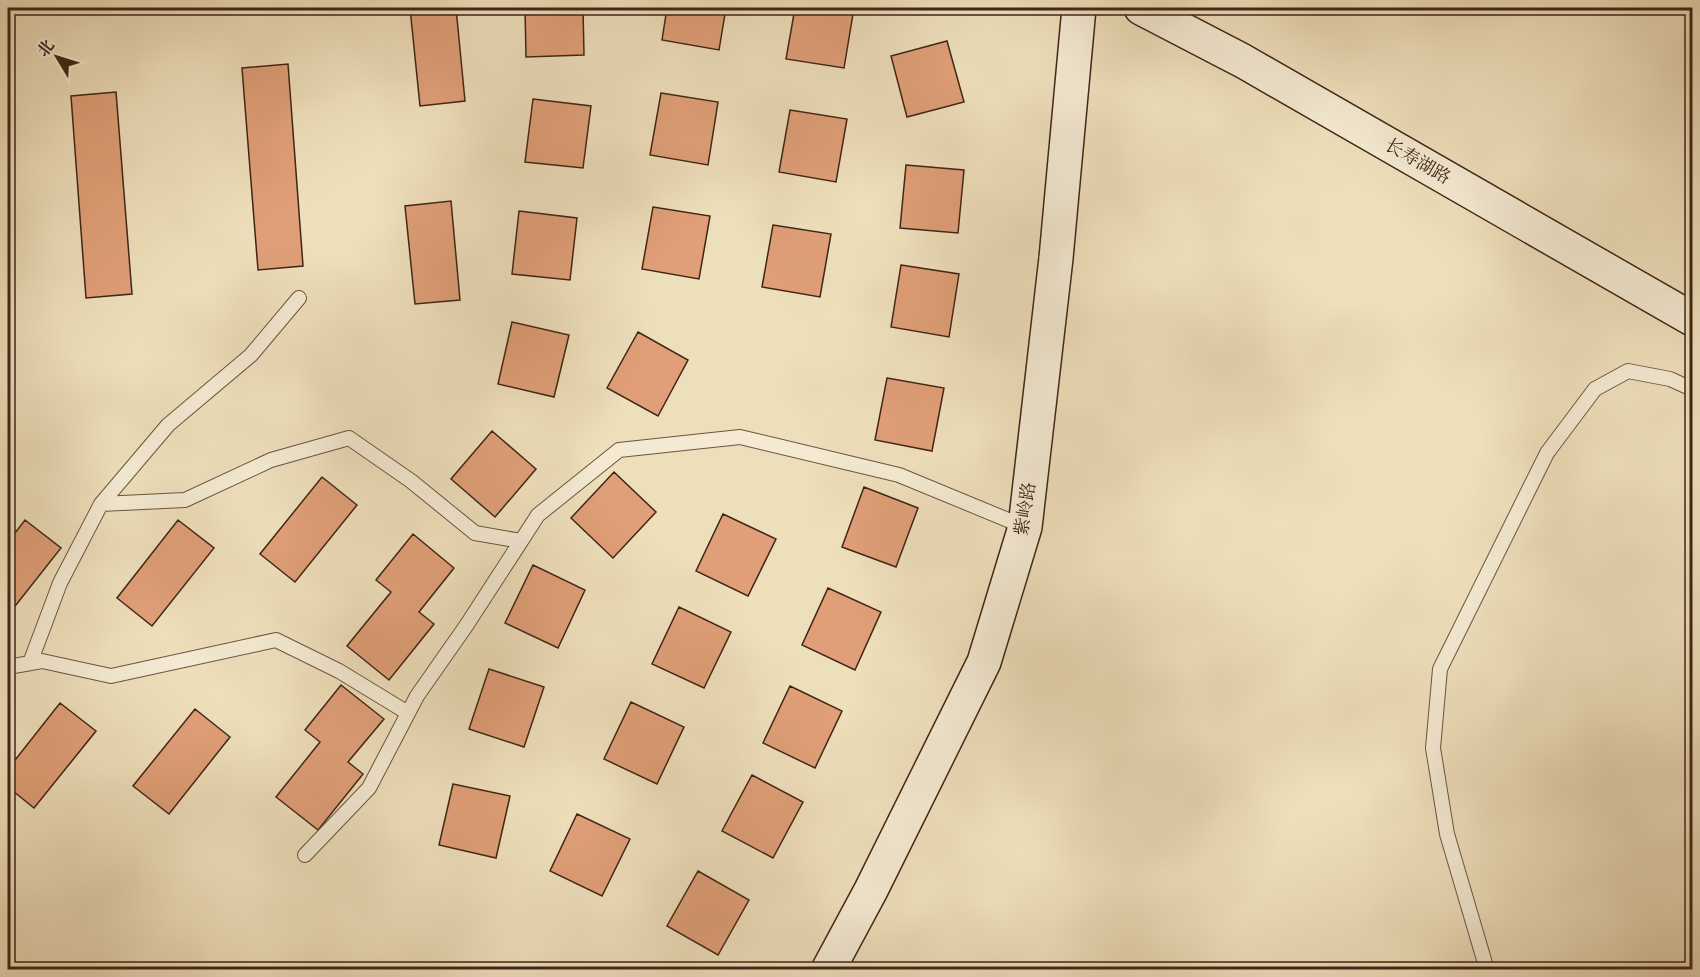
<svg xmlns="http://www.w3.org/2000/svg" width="1700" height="977" font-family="Vollkorn,'Noto Serif SC',serif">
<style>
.building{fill:#e09f78;stroke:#402516;stroke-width:1.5}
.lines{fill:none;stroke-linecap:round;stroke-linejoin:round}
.lane-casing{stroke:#6c543f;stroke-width:16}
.secondary-casing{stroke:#402516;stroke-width:36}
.lane{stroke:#f4ead3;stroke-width:14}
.secondary{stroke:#f4ead3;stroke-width:33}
.labels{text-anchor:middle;stroke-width:4.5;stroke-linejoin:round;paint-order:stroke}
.street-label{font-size:18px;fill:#402516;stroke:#f4ead3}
</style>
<rect width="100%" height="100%" fill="#eedfbb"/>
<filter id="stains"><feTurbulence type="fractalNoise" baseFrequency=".00333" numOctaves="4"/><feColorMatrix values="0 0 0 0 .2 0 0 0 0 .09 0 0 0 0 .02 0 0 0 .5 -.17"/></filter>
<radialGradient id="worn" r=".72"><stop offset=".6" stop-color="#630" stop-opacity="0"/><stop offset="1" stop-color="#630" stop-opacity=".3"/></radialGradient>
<path class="building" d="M410,8H456L465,101L420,106Z
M525,8H583L584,55L526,57Z
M667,8H726L719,50L662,40Z
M795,8H854L844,68L786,59Z
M947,41L964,102L907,117L891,56Z
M288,64L303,266L258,270L242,68Z
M116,92L132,294L86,298L71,96Z
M661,93L718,102L708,165L650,155Z
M533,99L591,106L583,168L525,162Z
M790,110L847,119L836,182L779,172Z
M906,165L964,170L958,233L900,228Z
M451,201L460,300L415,304L405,206Z
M653,207L710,216L699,279L642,269Z
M519,211L577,218L570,280L512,274Z
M773,225L831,234L820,297L762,287Z
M901,265L959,274L949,337L891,327Z
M512,322L569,335L554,397L498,384Z
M638,332L688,360L658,416L607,388Z
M887,378L944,388L932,451L875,440Z
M492,431L536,469L495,517L451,479Z
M614,472L656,512L613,558L571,518Z
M322,477L357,505L295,582L260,554Z
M864,487L918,508L896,567L842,547Z
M723,514L776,539L748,596L696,571Z
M25,520L61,548L8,615V542Z
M178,520L214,548L152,626L117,598Z
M413,534L454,568L419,612L434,624L389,680L347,646L391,592L376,580Z
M533,565L585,590L558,648L505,623Z
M828,588L881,612L855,670L802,645Z
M679,607L731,632L704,688L652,664Z
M489,669L544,687L524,747L469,729Z
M341,685L384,719L348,762L363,774L318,830L276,797L320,742L305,730Z
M790,686L842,711L815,768L763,743Z
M631,702L684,727L657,784L604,759Z
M60,703L96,731L34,808L8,787V769Z
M195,709L230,737L169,814L133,786Z
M752,775L803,802L773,858L722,831Z
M453,784L510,796L496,858L439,845Z
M577,814L630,839L602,896L550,871Z
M698,871L749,900L718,955L667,926Z"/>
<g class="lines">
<g class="lane-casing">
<path id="lane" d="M101,504L185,500L271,460L349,438L411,481L475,533L521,541
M30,663L60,583L101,504L168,425L251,355L299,298
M8,667L42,661L111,676L276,640L339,671L408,713
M305,855L369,788L417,696L466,626L538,515L619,450L740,437L899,475L1025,527
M1487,970L1447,834L1433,748L1440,669L1547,453L1595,389L1628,371L1670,379L1692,389"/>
</g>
<g class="secondary-casing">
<path id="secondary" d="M1141,8L1243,61L1692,319
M828,970L871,890L984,662L1025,527L1056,258L1079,8"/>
</g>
<use href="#lane" class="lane"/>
<use href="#secondary" class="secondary"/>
</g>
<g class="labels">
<g class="street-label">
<text transform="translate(1418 161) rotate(30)" y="6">长寿湖路</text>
<text transform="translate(1025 509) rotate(-81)" y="6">紫岭路</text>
</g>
</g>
<rect width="1700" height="977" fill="none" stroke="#eedfbb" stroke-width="30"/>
<rect x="9" y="9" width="1682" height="959" fill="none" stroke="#402516" stroke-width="3"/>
<rect x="15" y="15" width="1670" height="947" fill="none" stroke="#402516" stroke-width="1.5"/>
<g transform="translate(57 57) rotate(308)" stroke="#f4ead3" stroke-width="4.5" paint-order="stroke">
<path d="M0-4.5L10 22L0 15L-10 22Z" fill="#402516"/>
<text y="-9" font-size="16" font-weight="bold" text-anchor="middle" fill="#402516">北</text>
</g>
<rect width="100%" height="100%" filter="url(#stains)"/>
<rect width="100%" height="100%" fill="url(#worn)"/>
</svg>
